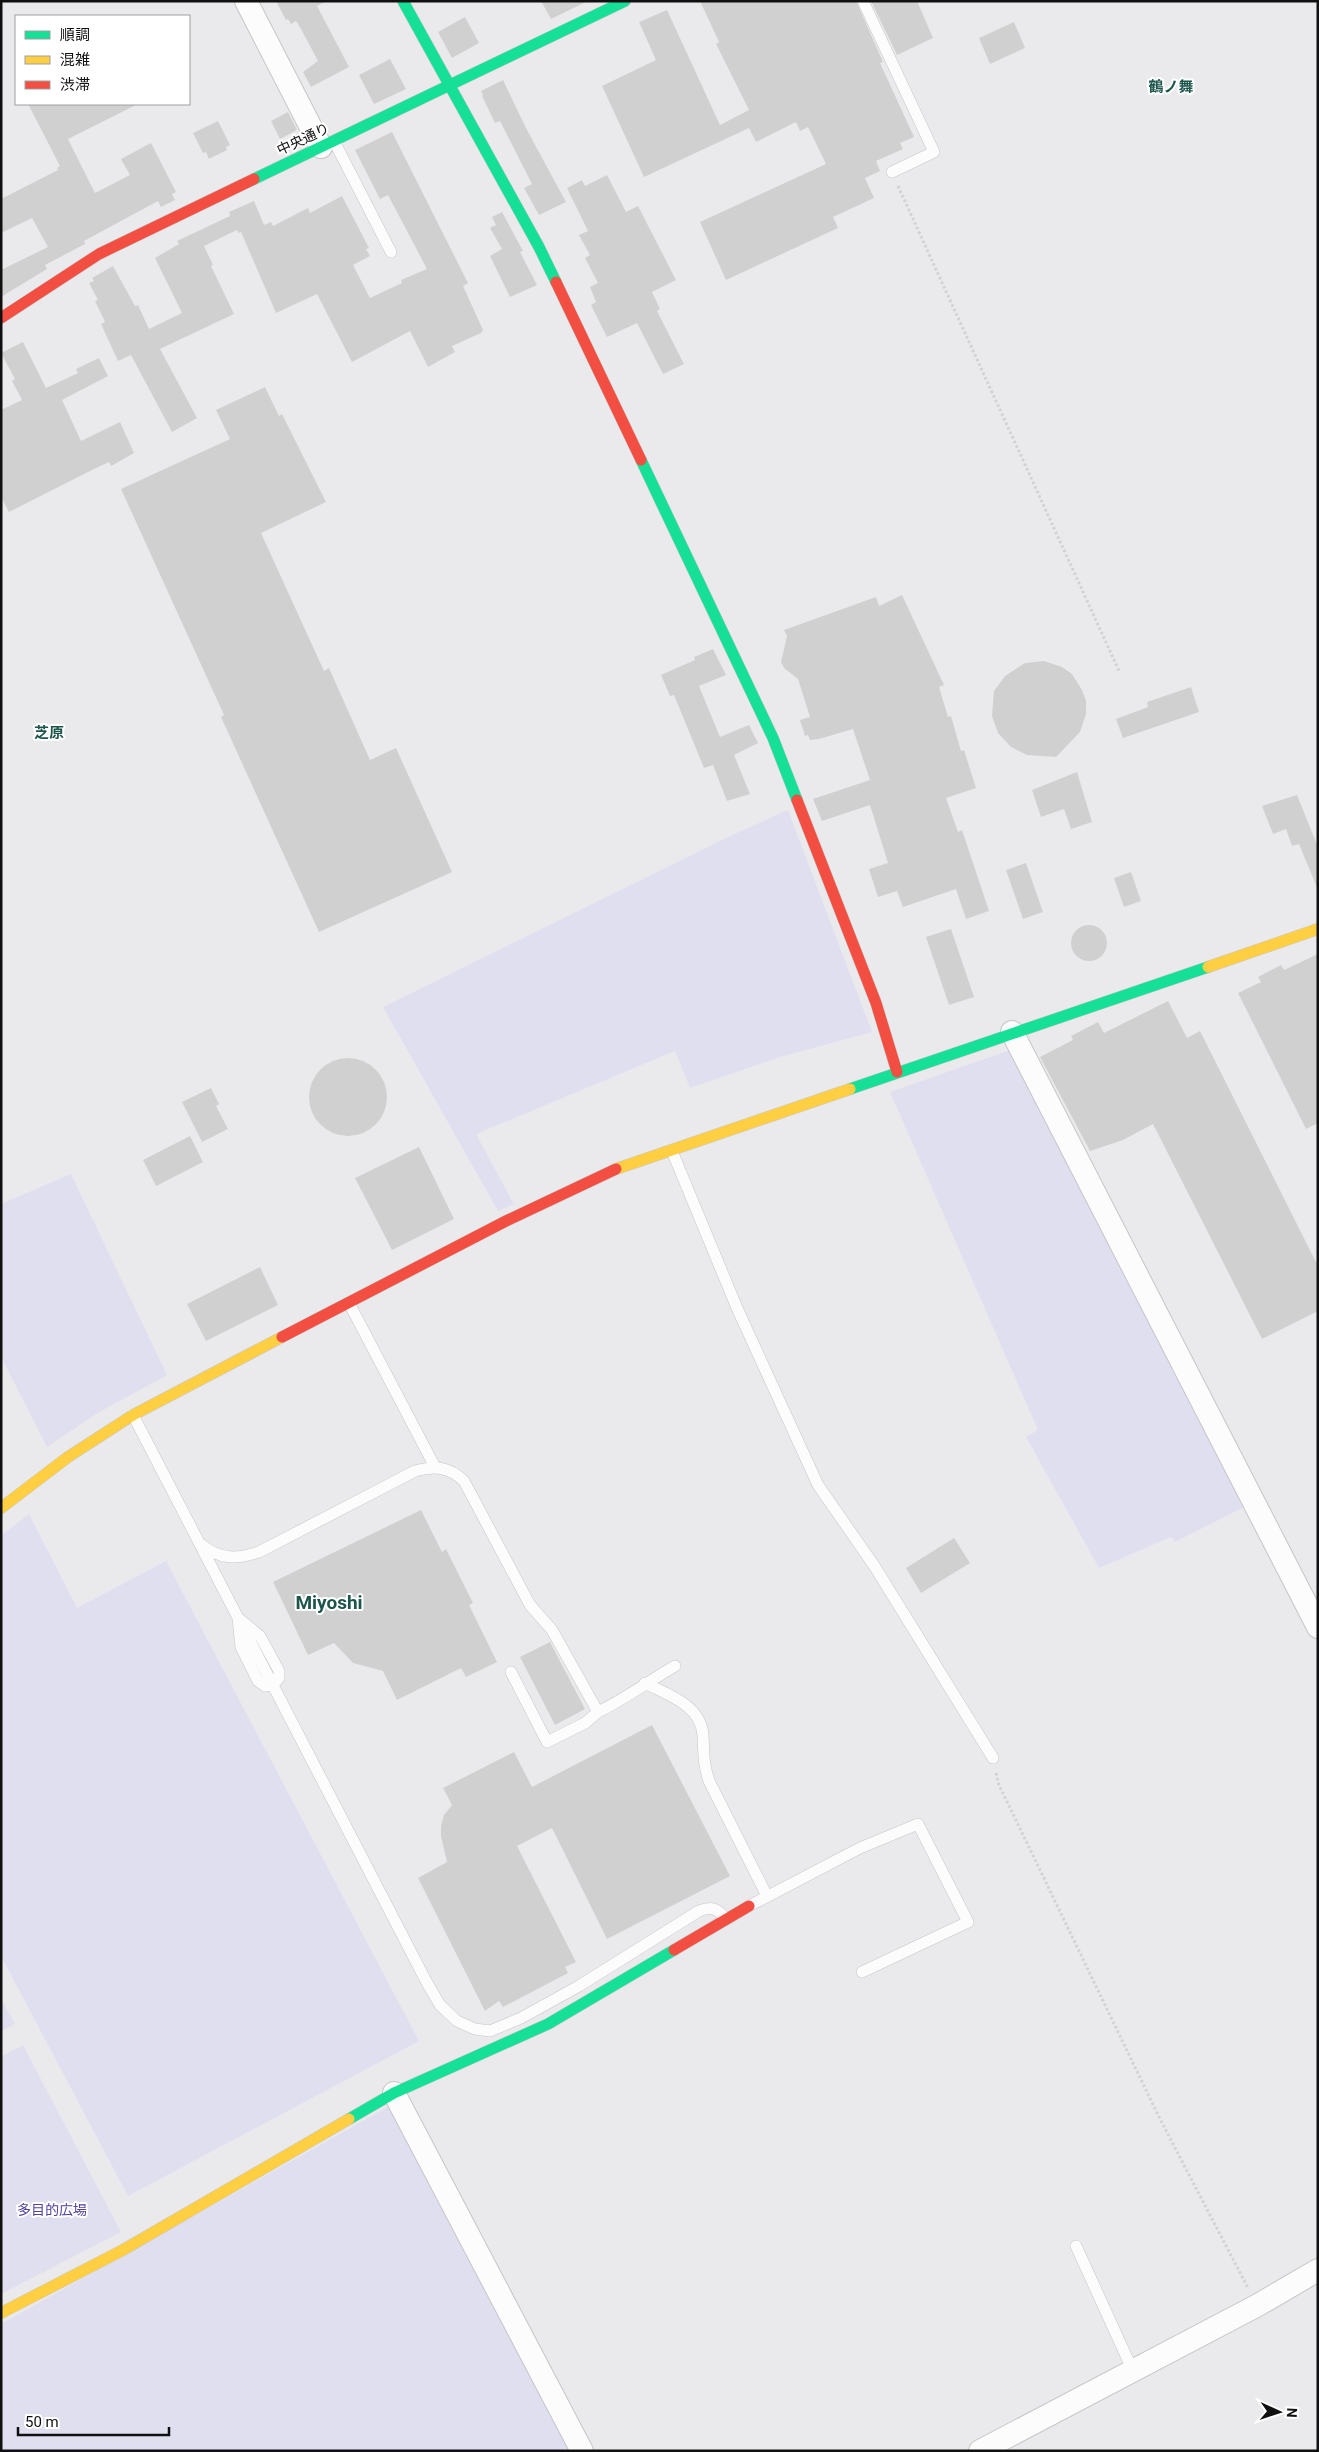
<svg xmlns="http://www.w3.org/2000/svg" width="1319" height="2452" font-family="Roboto,'Noto Sans JP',sans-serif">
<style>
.green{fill:#e0dff0}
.building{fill:#d1d0d1}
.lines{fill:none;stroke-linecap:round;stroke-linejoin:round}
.lane-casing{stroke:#c6c6c8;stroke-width:12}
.street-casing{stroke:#c6c6c8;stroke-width:24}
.fast-casing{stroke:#c6c6c8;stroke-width:12}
.slow-casing{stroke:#c6c6c8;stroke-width:12}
.jam-casing{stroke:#c6c6c8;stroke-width:12}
.path{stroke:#d2d2d4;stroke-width:3;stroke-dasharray:2.5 2.5;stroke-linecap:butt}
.lane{stroke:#fcfcfc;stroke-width:11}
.street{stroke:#fcfcfc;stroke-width:22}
.fast{stroke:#16e098;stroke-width:11}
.slow{stroke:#ffcf43;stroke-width:11}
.jam{stroke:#f24e42;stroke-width:11}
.labels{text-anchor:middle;stroke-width:4;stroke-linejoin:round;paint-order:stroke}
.street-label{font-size:14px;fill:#101011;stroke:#fff}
.park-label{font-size:14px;fill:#52419f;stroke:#fff}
.neighbourhood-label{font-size:15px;font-weight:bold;fill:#1c554c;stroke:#fff}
.district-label{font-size:19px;font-weight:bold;fill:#1c554c;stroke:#fff}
</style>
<rect width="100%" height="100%" fill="#eaeaed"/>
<path class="green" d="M788,810L872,1032L780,1057L690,1088L675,1051L476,1134L514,1204L498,1211L383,1007L726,838Z
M1013,1049L1246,1506L1175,1542L1171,1537L1099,1568L1026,1437L1038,1430L890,1092Z
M71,1174L167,1375L96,1414L47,1447L1,1357V1204Z
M29,1514L77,1608L166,1561L419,2041L128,2196L1,1956V1536Z
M1,1999L15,2024L1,2031Z
M23,2045L121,2232L1,2294V2057Z
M393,2104L573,2451H1V2324Z"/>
<path class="building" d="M276,1H327L317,6L349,67L311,87L303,72L318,61L301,29L296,21L291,24L288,19L286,20Z
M541,1H588L551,19Z
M700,1H856L883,62L880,63L914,137L900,143L903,149L876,161L880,171L865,178L874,198L833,217L838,228L726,280L700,222L826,164L808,127L800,131L796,122L756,142L749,128L644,177L602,86L656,60L639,22L667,10L720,125L749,110L716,44L719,42Z
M871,1H917L933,38L897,55Z
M465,17L479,43L452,58L438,32Z
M1014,22L1025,48L990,64L979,38Z
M390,59L406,89L374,104L359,75Z
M503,80L527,130L566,202L539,215L524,188L532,184L500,121L495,123L482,96L483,95L481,91Z
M28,104H138L68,139L95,193L130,175L121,159L151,143L176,192L172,194L175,200L161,207L158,201L84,241L85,244L45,265L47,269L1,297V270L48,247L32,218L1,233V199L58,170L57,168L60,166Z
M288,112L297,130L280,139L271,121Z
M218,121L230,145L226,147L227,150L209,159L206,152L203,153L193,133Z
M392,132L468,283L463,286L483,330L481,333L452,346L455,352L428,367L410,331L352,362L317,294L276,313L241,232L238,233L237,230L204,246L213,265L211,266L234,314L160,349L197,418L172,432L131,355L118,361L101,324L105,322L95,301L98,300L89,283L94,281L92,278L113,266L135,306L138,305L149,329L182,313L155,258L179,244L177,241L230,216L229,212L254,201L264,225L271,222L273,226L308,208L310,213L342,196L369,248L366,249L370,256L353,265L370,298L402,283L401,280L427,269L388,195L380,199L355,150Z
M607,175L626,212L638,206L676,280L652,292L660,309L657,311L684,364L663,374L637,323L607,337L591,305L596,302L590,287L598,283L585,258L590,255L579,235L588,231L567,188L582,180L585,186Z
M502,212L523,251L520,252L537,285L510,297L490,256L502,249L490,228L496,225L492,217Z
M23,342L46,388L78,373L76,369L99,358L108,376L62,400L81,441L120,422L134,453L111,466L109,462L90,471L9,512L1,497V410L22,400L12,381L15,379L1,353Z
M265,387L279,416L282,414L326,502L261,533L324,671L329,668L370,760L396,748L452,872L319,932L221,717L224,715L121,489L230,439L216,410Z
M902,595L944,685L939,687L948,717L951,716L961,751L964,750L976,788L946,798L958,832L962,830L989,911L966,919L956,889L903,907L897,891L878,897L869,869L888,863L870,805L822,821L813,799L870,780L853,729L819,739L810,740L808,735L805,736L800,720L810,717L798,679L784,668L781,662L787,636L784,630L876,597L879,606Z
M713,649L726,675L699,686L720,737L749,725L758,743L734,755L750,794L727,801L713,765L704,768L674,695L670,696L661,675L695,660L694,657Z
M1044,661L1062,667L1072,674L1082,690L1086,701V714L1080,732L1056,757L1027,755L1011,747L998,733L992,716L994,691L1005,676L1025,663Z
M1191,687L1199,712L1123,738L1116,719L1148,707L1147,702Z
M1077,772L1092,822L1071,829L1064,809L1041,817L1032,790Z
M1297,795L1318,847V890L1299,844L1292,846L1286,829L1273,834L1262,806Z
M1026,863L1043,912L1023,919L1006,870Z
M1131,872L1141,901L1124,907L1114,878Z
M1071 943a18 18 0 1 1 36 0a18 18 0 1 1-36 0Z
M951,929L974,997L949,1005L926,937Z
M1318,954V1123L1306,1129L1238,993L1261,982L1258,977L1281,965L1284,970Z
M1168,1001L1187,1038L1200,1031L1318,1266V1311L1262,1339L1153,1124L1123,1140L1090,1151L1040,1057L1073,1040L1071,1036L1098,1022L1104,1033Z
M309 1097a39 39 0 1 1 78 0a39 39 0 1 1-78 0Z
M211,1088L219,1104L216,1106L228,1129L202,1142L182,1102Z
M190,1136L203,1162L156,1186L143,1160Z
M419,1147L454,1219L392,1250L355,1178Z
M260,1267L278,1305L206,1341L187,1304Z
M421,1510L442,1552L446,1549L473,1603L469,1605L497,1662L466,1677L461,1668L397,1700L383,1671L353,1663L334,1643L308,1655L273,1582Z
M954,1538L970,1563L921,1593L906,1568Z
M550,1642L585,1709L555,1725L520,1657Z
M652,1725L730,1876L607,1939L552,1828L517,1846L576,1962L565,1967L568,1973L503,2007L499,2001L485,2011L418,1878L447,1862L441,1836V1826L444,1815L452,1805L443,1788L514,1752L532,1787Z"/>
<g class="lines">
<g class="lane-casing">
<path id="lane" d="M863,1L934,152L892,172
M334,141L391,252
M672,1151L737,1308L818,1485L875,1567L993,1758
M349,1303L435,1467
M133,1415L426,1981L440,2005L457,2021L475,2029L490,2031L521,2018L579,1986L699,1911C711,1906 717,1908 726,1919
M202,1545C220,1560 238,1559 259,1552L415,1471C435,1466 448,1466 464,1481L530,1605L552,1630L598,1712C625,1699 649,1681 675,1666
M238,1618L260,1636L279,1671V1678L273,1685L265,1686L258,1681L241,1647Z
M511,1672L547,1742L585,1723L598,1712
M645,1683C668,1695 701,1705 703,1735C704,1753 703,1763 709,1781L767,1896
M749,1906L860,1848L918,1824L968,1922L862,1972
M1076,2246L1133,2371"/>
</g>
<g class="street-casing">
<path id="street" d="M246,1L321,147
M1012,1032L1318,1627
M394,2093L582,2451
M980,2451L1258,2305L1318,2270"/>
</g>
<g class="fast-casing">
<path id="fast" d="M403,1L539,247L556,282
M254,179L625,1
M641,460L773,738L797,800
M850,1089L1208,967
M349,2119L394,2093L548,2024L674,1950"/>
</g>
<g class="slow-casing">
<path id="slow" d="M1208,967L1318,929
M616,1169L850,1089
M1,1508L68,1457L133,1415L282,1337
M1,2313L123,2250L349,2119"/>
</g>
<g class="jam-casing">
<path id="jam" d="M556,282L641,460
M1,318L99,254L254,179
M797,800L876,1003L897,1072
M282,1337L506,1221L616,1169
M674,1950L749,1906"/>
</g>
<path class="path" d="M898,186L1120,673
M996,1773L999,1785L1160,2119L1248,2288"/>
<use href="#lane" class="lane"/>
<use href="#street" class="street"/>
<use href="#fast" class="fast"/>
<use href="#slow" class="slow"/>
<use href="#jam" class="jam"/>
</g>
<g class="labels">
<g class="street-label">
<text transform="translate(303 139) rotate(-25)" y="5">中央通り</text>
</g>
<g class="park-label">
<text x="52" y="2215">多目的広場</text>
</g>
<g class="neighbourhood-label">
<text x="1171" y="92">鶴ノ舞</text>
<text x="49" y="738">芝原</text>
</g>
<g class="district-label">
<text x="329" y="1609">Miyoshi</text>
</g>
</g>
<rect width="1319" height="2452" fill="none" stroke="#101011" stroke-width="5"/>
<rect x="15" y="15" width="175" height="90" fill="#ffffff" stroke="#9f9fa0"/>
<rect x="25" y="31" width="25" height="8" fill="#16e098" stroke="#9f9fa0"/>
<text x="60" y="40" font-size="15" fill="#101011">順調</text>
<rect x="25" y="56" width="25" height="8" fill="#ffcf43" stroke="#9f9fa0"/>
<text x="60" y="65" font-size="15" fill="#101011">混雑</text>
<rect x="25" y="81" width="25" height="8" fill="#f24e42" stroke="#9f9fa0"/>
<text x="60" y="90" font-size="15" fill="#101011">渋滞</text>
<g transform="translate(1279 2412) rotate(93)" stroke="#ffffff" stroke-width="4" paint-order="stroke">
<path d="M0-4L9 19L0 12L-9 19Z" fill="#101011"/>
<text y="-8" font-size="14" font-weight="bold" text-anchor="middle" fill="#101011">N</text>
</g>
<path d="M18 2427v8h151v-8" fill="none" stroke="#101011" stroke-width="2.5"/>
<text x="25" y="2427" font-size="15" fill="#101011" stroke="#ffffff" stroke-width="4" paint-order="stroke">50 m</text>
</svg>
